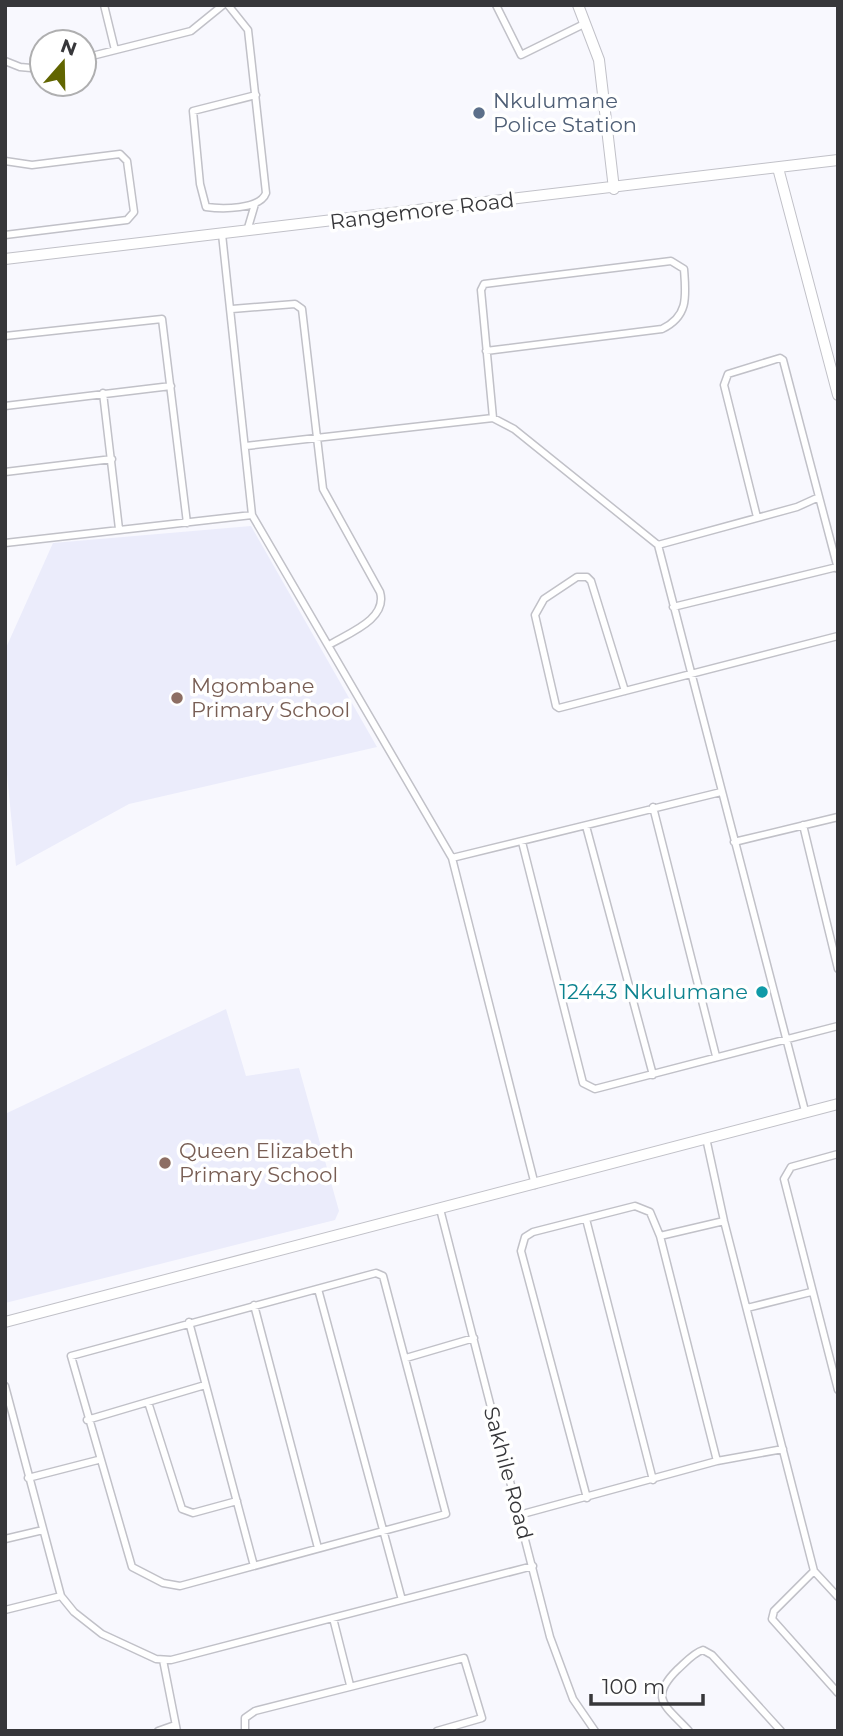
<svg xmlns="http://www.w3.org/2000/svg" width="843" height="1736" font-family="Montserrat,sans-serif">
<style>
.built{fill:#ebecfb}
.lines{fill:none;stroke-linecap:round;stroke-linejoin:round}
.street-casing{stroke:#c1c1c8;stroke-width:9}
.secondary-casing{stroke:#c1c1c8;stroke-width:12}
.street{stroke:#fff;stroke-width:6}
.secondary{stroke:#fff;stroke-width:10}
.service-dot{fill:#5c6f8a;stroke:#fff;stroke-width:2.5}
.education-dot{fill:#8d6e63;stroke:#fff;stroke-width:2.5}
.culture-dot{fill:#0f9aa8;stroke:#fff;stroke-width:2.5}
.labels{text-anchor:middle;stroke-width:7;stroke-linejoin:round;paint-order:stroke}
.service-label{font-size:21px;fill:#4e5e75;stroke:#fff;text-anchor:start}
.street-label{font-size:21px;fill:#37373a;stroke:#fff}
.education-label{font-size:21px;fill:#785e54;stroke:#fff;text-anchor:start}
.culture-label{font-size:21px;fill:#0d838f;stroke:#fff;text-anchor:end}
</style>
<rect width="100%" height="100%" fill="#f8f8fe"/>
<path class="built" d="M251,526L377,747L129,804L16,866L5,754V650L53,543Z
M226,1009L246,1076L299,1068L339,1211L335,1220L5,1303V1114Z"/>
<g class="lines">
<g class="street-casing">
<path id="street" d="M104,5L115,50
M228,5L248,30L266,193C260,210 221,209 206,207L200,184L193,111L256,95
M496,5L521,55L586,23
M84,58L191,31L223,5
M5,61L20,67L42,69
M5,161L32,165L120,154L127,161L134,212L127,220L5,235
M247,231L255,204
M222,234L252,515L452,858L535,1185
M232,309L295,304L302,309L323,489L380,592C388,619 349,633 329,645
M5,336L162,319L187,523
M486,351L662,329C689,316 686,296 684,269L671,261L484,284L481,290L493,418
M103,393L119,529
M5,406L171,386
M246,446L493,418L514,429L658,545L805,1111
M5,472L112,459
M757,517L724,385L728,374L780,358L783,360L838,569
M5,543L252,515
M658,545L797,507L819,497
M673,607L837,567
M625,691L591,581L587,577H577L544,599L535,615L556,706L559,708L838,636
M653,807L716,1056
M803,825L838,969
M586,826L653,1075
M522,842L583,1083L595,1089L838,1026
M734,842L838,817
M452,858L721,792
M706,1138L724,1221L814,1571L838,1597
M838,1154L791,1167L784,1179L838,1390
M440,1209L550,1637L573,1699L595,1731
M586,1219L653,1480
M660,1236L724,1221
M376,1273L383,1276L446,1514L180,1586L163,1583L132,1567L71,1356Z
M318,1289L402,1600
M254,1305L318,1548
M747,1308L811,1292
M189,1322L254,1566
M406,1358L474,1338
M5,1386L61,1596L74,1612L102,1634L156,1659L171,1660L533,1566
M148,1402L182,1509L193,1513L237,1501
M87,1420L205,1385
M28,1478L98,1460
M587,1498L521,1251L525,1237L533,1232L635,1206L650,1212L660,1236L717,1461
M519,1515L717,1461L783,1449
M5,1539L43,1530
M814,1571L774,1611L772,1619L838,1693
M5,1610L61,1596
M333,1618L350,1685
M163,1660L177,1731
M158,1731L175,1725
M245,1731V1718L255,1711L464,1658L482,1718L437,1731
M689,1731C666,1706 648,1699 677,1670C685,1663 693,1653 703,1650L712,1655L781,1731"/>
</g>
<g class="secondary-casing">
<path id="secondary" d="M578,5L599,60L614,189
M778,168L838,395
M5,259L838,160
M5,1322L838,1104"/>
</g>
<use href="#street" class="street"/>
<use href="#secondary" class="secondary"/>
</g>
<circle class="service-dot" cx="479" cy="113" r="7"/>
<g class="education-dot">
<circle cx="177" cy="698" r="7"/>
<circle cx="165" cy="1163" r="7"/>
</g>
<circle class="culture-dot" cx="762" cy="992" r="7"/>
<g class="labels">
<g class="service-label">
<text x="493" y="108">Nkulumane<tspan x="493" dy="24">Police Station</tspan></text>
</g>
<g class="street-label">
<text transform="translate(422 211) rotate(-7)" y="7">Rangemore Road</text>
<text transform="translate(508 1473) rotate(75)" y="7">Sakhile Road</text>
</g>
<g class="education-label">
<text x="191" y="693">Mgombane<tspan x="191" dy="24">Primary School</tspan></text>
<text x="179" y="1158">Queen Elizabeth<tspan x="179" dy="24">Primary School</tspan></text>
</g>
<g class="culture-label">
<text x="748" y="999">12443 Nkulumane</text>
</g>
</g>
<rect width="843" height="1736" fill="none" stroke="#37373a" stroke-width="14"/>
<g transform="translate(63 63) rotate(20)"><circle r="33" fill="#ffffff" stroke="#afafb0" stroke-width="2"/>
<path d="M0-5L12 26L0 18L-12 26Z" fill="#616501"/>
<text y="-10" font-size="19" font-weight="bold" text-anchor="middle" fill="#37373a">N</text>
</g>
<path d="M591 1694v10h112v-10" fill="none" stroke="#37373a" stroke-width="3.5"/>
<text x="602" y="1694" font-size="21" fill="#37373a" stroke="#ffffff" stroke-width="5" paint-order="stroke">100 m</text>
</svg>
